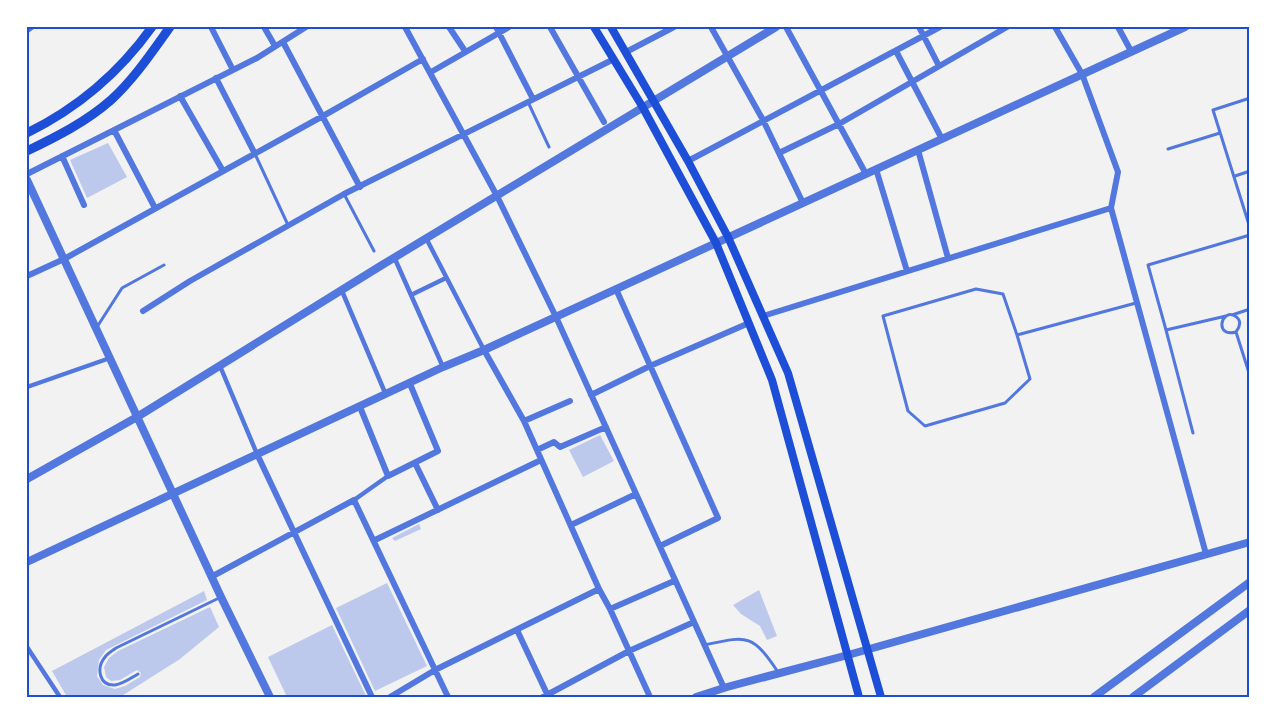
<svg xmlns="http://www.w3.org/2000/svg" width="1277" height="724" font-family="Lato,sans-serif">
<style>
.building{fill:#bdc9ec}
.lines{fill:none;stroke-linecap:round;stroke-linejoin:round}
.service{stroke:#5277de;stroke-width:3}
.pedestrian{stroke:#5277de;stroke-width:4.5}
.minor{stroke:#5277de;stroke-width:6}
.tertiary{stroke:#5277de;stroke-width:8}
.secondary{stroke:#1d4ed8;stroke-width:8}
.primary{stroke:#1d4ed8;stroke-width:9}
.neatline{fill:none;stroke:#1d4ed8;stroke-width:2}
</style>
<rect width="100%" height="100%" fill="#f2f2f2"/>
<path class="building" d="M108,143L127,177L87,198L70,160Z
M600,435L614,461L583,477L569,450Z
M419,524L421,529L395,541L392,538Z
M387,583L427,666L375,691L336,608Z
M759,590L777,636L767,640L760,626L741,614L733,605Z
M204,591L207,600L106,650L99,660L97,676L103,685L115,689L125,686L140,677L141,673L137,670L120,680L111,681L106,677L104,667L109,658L118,651L210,607L219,627L180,659L120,697H67L52,671Z
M332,625L366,696L287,697L268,657Z"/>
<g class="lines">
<path class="service" d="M27,32L34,27
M1250,98L1213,110L1250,228
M528,102L549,147
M1168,149L1220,133
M255,154L288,225
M1235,176L1250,171
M344,194L374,251
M1232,315L1250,309
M1226,316L1166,330L1148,265L1250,235
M97,327L122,288L164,265
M1166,330L1193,433
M1236,332C1214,338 1221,308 1235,316C1242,320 1240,327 1236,332L1250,376
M1017,335L1030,379L1005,403L925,426L908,411L883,316L976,289L1003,294L1017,335L1136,303
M704,645C747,636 752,633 778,672
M138,674C131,678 123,684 115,685C99,686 96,668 105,657C108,653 112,651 116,648L219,598"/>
<path class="pedestrian" d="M426,238L484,350
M395,259L443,367
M342,291L386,395
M411,295L446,278
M220,366L257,454
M27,387L110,358
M354,500L388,476
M27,647L60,697"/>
<path class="minor" d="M211,27L233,70
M264,27L275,46
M405,27L497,196L556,317L724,688
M449,27L465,51
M496,27L533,99
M550,27L604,122
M711,27L763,120L803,203
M786,27L866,174
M919,27L939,66
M1055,27L1082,74L1118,172L1111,208L1206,554
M1118,27L1131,51
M283,42L360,187
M896,51L942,139
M626,52L674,27
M431,72L509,27
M216,78L255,154
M180,96L223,171
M114,130L155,208
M918,150L948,258
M779,153L839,124L1007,27
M62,156L84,205
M688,161L940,27
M876,169L907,271
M27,174L257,58L306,27
M27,276L64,259L323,116L423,59
M616,289L718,518L660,546
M143,311L190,281L344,194L614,59
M763,316L1111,208
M484,350L524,421L599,589L610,609L650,697
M591,395L650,366L749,323
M360,407L388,476L438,451L410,384
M524,421L570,401
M537,450L554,442L560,447L606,427
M257,454L372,697
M415,463L438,510
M571,525L636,494
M375,540L541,460
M211,577L354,500L448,697
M610,609L674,581
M517,630L548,696
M390,697L435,670L599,589
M543,697L629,651L694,622"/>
<path class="tertiary" d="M27,180L221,597L270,697
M27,479L137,417L382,265L776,27
M27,562L443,367L484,350L1185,27
M696,697L727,687L848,655L1250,542
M1094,697L1250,582
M1133,697L1250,610"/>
<path class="secondary" d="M594,27L642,106L716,243L772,380L859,697
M611,27L688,161L728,237L788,373L881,697"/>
<path class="primary" d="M27,133C78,108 119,73 152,27
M27,151C56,137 86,122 111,100C134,79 152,52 170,27"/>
</g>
<rect width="1277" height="724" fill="none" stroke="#ffffff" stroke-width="57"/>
<rect x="28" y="28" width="1220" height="668" class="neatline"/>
</svg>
